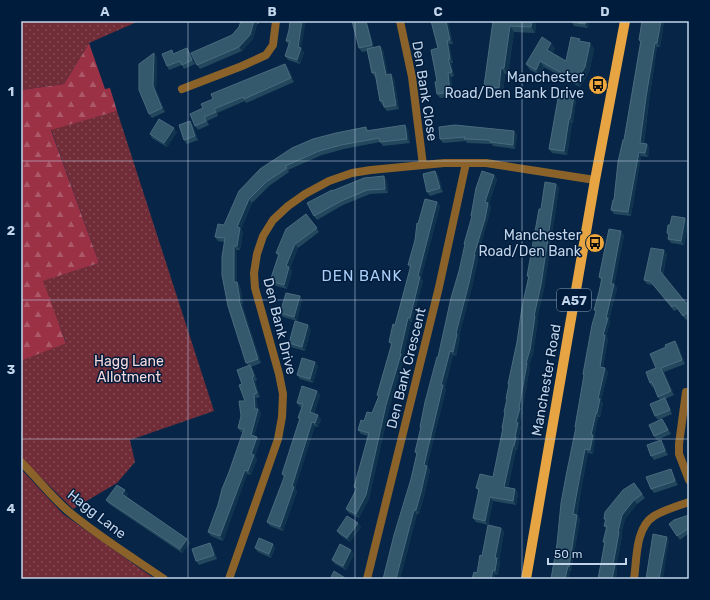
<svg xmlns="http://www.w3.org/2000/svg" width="710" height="600" font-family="Rubik,sans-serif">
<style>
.grass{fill:url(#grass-dots)}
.forest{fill:url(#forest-firs)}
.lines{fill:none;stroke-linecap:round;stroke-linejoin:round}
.street{stroke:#8b632a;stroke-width:8}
.primary{stroke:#e6a443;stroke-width:10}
.wall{fill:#23485d}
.shaded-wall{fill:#11344e}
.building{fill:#34586c;stroke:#4a6b7f}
.grid{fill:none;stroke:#c2d4e9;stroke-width:1;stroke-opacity:0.55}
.labels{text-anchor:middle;stroke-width:3;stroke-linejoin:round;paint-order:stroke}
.shield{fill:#001c3c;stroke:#889db5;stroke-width:1}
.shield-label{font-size:13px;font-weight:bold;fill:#c2d4e9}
.poi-label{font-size:14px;fill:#c2d4e9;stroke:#001c3c;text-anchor:end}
.street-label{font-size:14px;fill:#c2d4e9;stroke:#001c3c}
.park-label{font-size:14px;fill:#f6d8da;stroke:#001c3c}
.neighbourhood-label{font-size:15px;letter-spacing:1px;fill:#abcff9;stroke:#001c3c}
.neatline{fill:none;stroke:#c2d4e9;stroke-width:1.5}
.grid-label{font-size:13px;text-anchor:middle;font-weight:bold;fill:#c2d4e9}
</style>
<defs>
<pattern id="grass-dots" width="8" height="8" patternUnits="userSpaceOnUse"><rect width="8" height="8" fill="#702d38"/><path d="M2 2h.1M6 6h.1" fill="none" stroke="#834b55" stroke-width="1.8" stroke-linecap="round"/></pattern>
<pattern id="forest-firs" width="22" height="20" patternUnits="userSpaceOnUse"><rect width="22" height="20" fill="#9a3145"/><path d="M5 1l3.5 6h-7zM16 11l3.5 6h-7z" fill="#ab5869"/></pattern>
</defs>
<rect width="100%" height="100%" fill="#072647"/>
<path class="grass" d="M21,21H139L89,43L64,84L21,90Z
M117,111L214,411L130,440L135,462L117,483L73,509L21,458V361L66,342L42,281L99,263L51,129Z
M21,469L63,514L155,579H21Z"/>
<path class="forest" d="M89,43L105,89L110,88L117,111L51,130L99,263L43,281L66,343L21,361V90L64,84Z"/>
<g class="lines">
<path class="street" d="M400,21L412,77L423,165
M182,89L242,66L266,55L273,45L276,21
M686,392L679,444V454L689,480
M21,462C37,478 51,496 68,511C98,536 132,557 164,579
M229,579L278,439L282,417L283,394L279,374L255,288L254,273L257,254L263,236L273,220L288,206L305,194L329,181L352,173L371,170L444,163H486L595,180
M367,579L439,287L466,163
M634,579C637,559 635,528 654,516C664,510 678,506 689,502"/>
<path class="primary" d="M526,579L595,180L625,21"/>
</g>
<path class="wall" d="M241,21H259V24H257L253,39L242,51L200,69L197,65L232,35L239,27Z
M431,21H448L453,44H449L453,63H451L454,76L451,77L453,96L440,98L437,94L438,48Z
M493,21H534L536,23L535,33L514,32L508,74H505L503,94L488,92L484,86Z
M571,21H589L588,28L574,26Z
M664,21L660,47H657L649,101L644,143L647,144L649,148L648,157L641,156L631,216L614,214L611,210L614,200L640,42L639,40Z
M362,22L368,26L374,48L380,46L383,50L388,75L394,78L399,109L387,111L384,107L383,105H382L380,101L375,76V77L372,73L367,51L362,52L359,48Z
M289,30L304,53L300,64L288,60L285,56L289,45L286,41Z
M581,41L590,43L594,49L589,72L580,87L544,67L540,75L530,70L526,64L555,48L552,53L566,61Z
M190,52L195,64L184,69L182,65L169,70L167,66L174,54Z
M157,57L156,90L165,112L152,118L149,114Z
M288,68L294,82L246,103L245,101L217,113L218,116L207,121L209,125L198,130L195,126L203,108Z
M576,100L573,123H572L567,155L552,153L549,149Z
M190,121L193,125L198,140L187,144L184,140Z
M366,127L368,130L408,129L410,143L383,146L380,142L344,149L322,155L288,170L289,172L269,186L252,203L241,229L243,232L240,250H237V282L240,286L243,304H242L261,363L251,367L253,369L257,380L255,381L260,397L256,398L258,409L261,413L254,436L257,437L260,441L255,456L257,459L251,475L247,474L223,541L211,536L208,532L243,432H241L238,428L241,416L245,401L248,365L246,363L224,242L218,241L215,237L224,225L260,169Z
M514,131L517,135L515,149L493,146L492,144L467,143L466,141L443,143L440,139Z
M177,132L167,147L152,138L150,134Z
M435,171L438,175L443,192L430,196L427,192Z
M494,175L497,179L489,204L491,207L487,223L477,258L478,259L472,287L459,336L460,338L456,356L453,355L445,387L446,389L427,466L430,470L424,496L419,514H417L400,579L411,479L417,455L415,452L421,428L420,427L438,357L459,271L465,245L464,244L472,218L471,216Z
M387,180L388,193L370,194L343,205L317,220L314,216L332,191Z
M556,184L559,188L544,289L537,319L538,320L533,354L529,366L530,367L522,411L523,412L519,425L521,427L518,440L519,441L517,450H516L508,487L515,489L518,493L516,505L493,501L488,525L476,522L473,518L479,492L476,488L493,477L503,430L502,428L504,414V412L507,400L506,399L509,385L508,384L517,342L528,277L527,276Z
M437,202L440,206L421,278L423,281L412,322H411L403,357L404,358L389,409L369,499L359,518L349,513L346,509L356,490L354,487L368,436L361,434L358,430L364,421L372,413L378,397L377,395L391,345L389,342L395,325L410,268L408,265L415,240Z
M306,214L319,232L298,248L290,268L292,271L287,289L273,285L270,281L278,256L276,253Z
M685,218L688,223L684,245L671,243L668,239V235L667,233L670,225Z
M624,235L614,284L617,288L609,320L610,322L606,337L608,339L603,367L608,372L601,401L603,403L600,417H598L594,437L595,439L593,454L588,453L581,490L577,515L580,519L571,571H570L551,579L576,428L575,427L584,377L583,374L596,312L594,310L599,292L601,280L599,277Z
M667,254L663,275L686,303L689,301V318L686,320L678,309L674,311L653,285L647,284L644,280Z
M300,296L302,300L297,321L283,317L280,313Z
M311,329L305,351L291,347L289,343Z
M678,345L685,364L664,372L674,395L665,399L667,402L672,414L658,420L655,416L660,400L658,397L653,386L652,387L650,383L656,368Z
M315,362L318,366L313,383L300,379L297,375Z
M317,391L320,395L314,414L321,419L318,427L315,426L295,488L297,491L283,531L270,526L267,522L284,478L282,474L300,419L298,418L302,407H300L297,403Z
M665,423L671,434L657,440L654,436Z
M664,444L668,455L654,460L651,456Z
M673,473L678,485L654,493L651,489Z
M634,483L645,498L637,504L625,519L621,535L622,536L616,568L617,569L616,579H598L604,543L603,542L606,529L604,526L605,521L604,519Z
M128,494L126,497L187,539L190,543L182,553L109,504L106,500Z
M689,515V533L680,540L669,524Z
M361,527L350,542L340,535L337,531Z
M501,528L504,532L499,560L500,562L498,575L495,574L494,579H472L477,573Z
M213,547L217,559L199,565L196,561Z
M255,548H275L271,558L258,552Z
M354,554L346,570L335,564L332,560Z"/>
<path class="shaded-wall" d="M254,21H256L257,24L253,39L242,51L239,47Z
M302,21H306L301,49L304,53L300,64L297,60L298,47Z
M366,21L368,26L374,49L372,45Z
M446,21H448L453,44L450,40Z
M532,21H534L536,23L535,33L531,27Z
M586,21H589L588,28L585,24Z
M661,21H664L660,47L657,43Z
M510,26L514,32L508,74L504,68Z
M447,40L449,44L453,63L450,59Z
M551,43L555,48L551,56L547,50Z
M590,43L594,49L589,72L580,87L576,81Z
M655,43L657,47L649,101L643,147L640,143L646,97Z
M380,46L383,50L389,79L386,75Z
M187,48L190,52L195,64L192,60Z
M154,53L157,57L156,90L165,112L162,108L153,86Z
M448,59L451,63L454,76L452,72Z
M540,61L544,67L540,75L536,70Z
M285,64L288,68L294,82L291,78Z
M501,68L505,74L503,94L499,88Z
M448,73L451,77L453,96L450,92Z
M391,74L394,78L399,109L396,105Z
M574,96L576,100L573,123L570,119Z
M569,119L572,123L567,155L564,151Z
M190,121L193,125L198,140L195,136Z
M405,125L408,129L410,143L407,139Z
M174,128L177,132L167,147L164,143Z
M514,131L517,135L515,149L513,145Z
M647,144L649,148L648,157L645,153Z
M639,152L641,156L631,216L628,212Z
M435,171L438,175L443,192L440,188Z
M494,175L497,179L489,204L491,207L487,223L477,258L478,259L472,287L459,336L460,338L456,356L453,352L456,333L485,202Z
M384,176L387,180L388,193L385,189Z
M556,184L559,188L544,289L537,319L538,320L533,354L529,366L530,367L522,411L523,412L519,425L521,427L518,440L519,441L517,450L514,446L516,422Z
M249,199L252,203L241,229L243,232L240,250L237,246V227Z
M437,202L440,206L421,278L423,281L412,322L410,318L418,276Z
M685,218L688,223L684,245L681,241Z
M621,231L624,235L614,288L611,284Z
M295,244L298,248L290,268L292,271L287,289L284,285L286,266Z
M234,246L237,250V282L240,286L243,304L240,300L234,282Z
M664,250L667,254L663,275L660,271Z
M614,284L617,288L609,320L610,322L606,337L608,339L602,371L600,367L603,335Z
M300,296L302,300L297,321L294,317Z
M239,300L242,304L261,363L258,359Z
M408,318L411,322L403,357L404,358L389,409L369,499L359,518L356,514L400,353Z
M308,325L311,329L305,351L302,347Z
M675,341L678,345L685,364L682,360Z
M450,351L453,355L445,387L446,389L427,466L430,470L424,496L419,514L416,510L424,465L441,385Z
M315,362L318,366L313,383L310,379Z
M250,365L253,369L257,380L254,376Z
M605,368L608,372L601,401L603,403L600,417L597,413L598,399Z
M661,368L664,372L674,395L671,391Z
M252,377L255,381L260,397L257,393Z
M317,391L320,395L313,416L310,412Z
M254,394L256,398L258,410V409L261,413L253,439L251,435L255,409Z
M596,413L598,417L594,437L595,439L593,454L590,450L591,435Z
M318,415L321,419L318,427L315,423Z
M662,419L665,423L671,434L668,430Z
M312,422L315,426L295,488L297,491L283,531L280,527Z
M257,437L260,441L255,456L257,459L251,475L248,471L251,454Z
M661,440L664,444L668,455L665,451Z
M513,446L516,450L507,491L504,487Z
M585,449L588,453L581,490L576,518L573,514L578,486Z
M671,469L673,473L678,485L675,481Z
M245,470L247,474L223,541L220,536Z
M515,489L518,493L516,505L513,501Z
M125,490L128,494L125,498L122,494Z
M490,497L493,501L488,525L485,521Z
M634,500L637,504L625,519L621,535L622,536L616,568L617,569L616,579H612L613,565L618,532L622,515Z
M414,510L417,514L400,579H396Z
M577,515L580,519L571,571L569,567Z
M358,523L361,527L350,542L347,538Z
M501,528L504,532L499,560L500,562L498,575L495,571V558Z
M667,537L669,541L663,579H659Z
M187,539L190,543L182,553L180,549Z
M210,543L213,547L217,559L214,555Z
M273,544L275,548L271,558L269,554Z
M351,550L354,554L346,570L343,566Z
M568,566L570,571L569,579H565Z
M493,570L495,574L494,579H491Z"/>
<path class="building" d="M241,21H254L250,35L239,47L197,65L191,53L232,35L239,27Z
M290,21H302L298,47L301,48L297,60L285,56L290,41H286L289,30Z
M352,21H359L358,23L366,21L372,45L359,48Z
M431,21H446L450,40H447L450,59H448L452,72L448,73L450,92L437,94L435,82L437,81L431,50L438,48Z
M493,21H532L531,27L510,26L504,68H501L499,88L484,86Z
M571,21H586L585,24L571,22Z
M642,21H661L657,43H655L646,97L640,143L647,144L645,153L639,152L628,212L611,210L613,200H614L618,162L623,140H624L641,41L639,40Z
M542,37L551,43L547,50L566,61L571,37L580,39L579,41L590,43L585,67L576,81L540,61L536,70L526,64Z
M380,46L386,75L391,74L396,105L384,107L383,101H380L375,72L372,73L367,49Z
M187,48L192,60L182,65L180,61L167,66L162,54L172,50L173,54Z
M154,53L153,86L162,108L149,114L139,90V64Z
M285,64L291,78L244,99L243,97L214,109L216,112L204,117L206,121L195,126L190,114L203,108L201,104L213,99L211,94Z
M559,93L574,96L570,119H569L564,151L549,149Z
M159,119L174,128L164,143L150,134Z
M190,121L195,136L184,140L179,125Z
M405,125L407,139L380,142L379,138L341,145L319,151L285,166L287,168L266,182L249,199L237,227L240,228L237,246H234V282H237L240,300H239L258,359L246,363L228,306L222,275V257L225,238L215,237L218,224L224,225L239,191L260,169L292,148L313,139L336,133L366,127V131Z
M455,125L514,131L513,145L490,142V140L464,139L465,137L440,139L439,127Z
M435,171L440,188L427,192L423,174Z
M482,171L494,175L485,202L488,203L485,219L474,255H475L469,283L456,333L457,334L453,352L450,351L441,385H443L424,465L427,466L421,492L416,510H414L396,579H383L394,535L411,479L417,453L415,452L421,427H420L425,402L437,357H438L451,298L459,271L465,244H464L472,216H471L476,188Z
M384,176L385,189L367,190L341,201L314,216L307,203L332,190V191L364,178Z
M545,182L556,184L541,285L534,316H535L530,350L526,363H527L519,408H520L516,422L518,423L515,437H516L514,446H513L504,487L515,489L513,501L490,497L485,521L473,518L479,489L476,488L480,474L493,477L503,428H502L505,413L504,412L507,399H506L509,384H508L517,342L522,307L529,276H527L530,260L539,209H541Z
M425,199L437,202L418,276L420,277L410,318H408L400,353L401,354L386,405L366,495L356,514L346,509L357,488L354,487L369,433L358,430L361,420L364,421L367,412L372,413L379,396L377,395L392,343L389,342L393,324L395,325L411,265H408L415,240L417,223L418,224Z
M306,214L317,228L295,244L286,266L289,267L284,285L270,281L279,254L276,253L286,229Z
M672,216L685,218L681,241L668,239L669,234L667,233L668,225H670Z
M609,229L621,231L611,284H614L606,318H608L603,335H605L600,367L605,368L598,399H600L597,413H596L591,435H593L590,450L585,449L578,486L573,514L577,515L569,567L568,566L565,579H551L557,544L561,503L566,476L576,427H575L584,375L583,374L592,325L596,311L594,310L599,292L602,278L599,277Z
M651,248L664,250L660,271L686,303L689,301V316L687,313L683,316L675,305L672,307L650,281L644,280Z
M286,293L300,296L294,317L280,313Z
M295,321L308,325L302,347L289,343Z
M675,341L682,360L661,368L671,391L658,397L652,382L650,383L646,372L656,368L650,354L666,347L665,345Z
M302,358L315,362L310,379L297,375Z
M250,365L254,376L252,377L257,393L254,394L255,409H258L251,435L257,437L251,454L254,455L248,471L245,470L220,536L208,532L218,505L222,489L229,472L244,429L238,428L241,416L239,401H245L239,385L242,384L237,370Z
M302,386L317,391L310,412L318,415L315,423L312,422L292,486L294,487L280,527L267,522L285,475L282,474L300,418H298L303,404L297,403Z
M665,398L670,410L655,416L650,404Z
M662,419L668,430L654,436L649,425Z
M661,440L665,451L651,456L647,445Z
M671,469L675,481L651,489L646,477Z
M634,483L642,494L634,500L622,515L618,532H619L613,565H615L612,579H598L605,542H603L607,526H604L606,519H604L605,512L623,490Z
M117,485L125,490L122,494L187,539L180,549L106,500Z
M689,515V528L677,536L669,524L674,520Z
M347,516L358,523L347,538L337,531Z
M488,525L501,528L495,558H497L495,571L493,570L491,579H472L474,572L477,573L480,555L482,556Z
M653,534L667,537L659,579H646Z
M259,538L273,544L269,554L255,548Z
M210,543L214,555L196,561L192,549Z
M340,544L351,550L343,566L332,560Z
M334,571L345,578L344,579H330Z"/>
<path class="grid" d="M188,21V579M355,21V579M522,21V579M21,161H689M21,300H689M21,439H689"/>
<defs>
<g id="bus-disc" transform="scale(1)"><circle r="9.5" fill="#eea73d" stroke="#001c3c"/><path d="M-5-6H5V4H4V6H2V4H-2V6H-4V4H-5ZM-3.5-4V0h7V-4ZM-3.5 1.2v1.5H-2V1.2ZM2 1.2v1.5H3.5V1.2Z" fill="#111"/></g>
</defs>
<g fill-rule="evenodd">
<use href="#bus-disc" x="598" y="85"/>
<use href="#bus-disc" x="595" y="243"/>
</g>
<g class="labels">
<rect class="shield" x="557" y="289" width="34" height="22" rx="3"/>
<g class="shield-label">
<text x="574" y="305">A57</text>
</g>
<g class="poi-label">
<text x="584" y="82">Manchester<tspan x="584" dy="16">Road/Den Bank Drive</tspan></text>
<text x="581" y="240">Manchester<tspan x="581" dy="16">Road/Den Bank</tspan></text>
</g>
<g class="street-label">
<text transform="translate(425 91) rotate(81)" y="5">Den Bank Close</text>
<text transform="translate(280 326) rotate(76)" y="5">Den Bank Drive</text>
<text transform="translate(406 368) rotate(-76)" y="5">Den Bank Crescent</text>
<text transform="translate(546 380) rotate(-80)" y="5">Manchester Road</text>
<text transform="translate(97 514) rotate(38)" y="5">Hagg Lane</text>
</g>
<g class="park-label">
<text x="129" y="366">Hagg Lane<tspan x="129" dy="16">Allotment</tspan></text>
</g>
<g class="neighbourhood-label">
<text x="362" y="281">DEN BANK</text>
</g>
</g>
<rect width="710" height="600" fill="none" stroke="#001c3c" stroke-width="44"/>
<path d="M548 558v6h78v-6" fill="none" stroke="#c2d4e9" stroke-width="2"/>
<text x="554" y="558" font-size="12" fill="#c2d4e9" stroke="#001c3c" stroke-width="3" paint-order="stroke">50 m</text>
<rect x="22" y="22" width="666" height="556" class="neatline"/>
<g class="grid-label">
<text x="105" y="16">A</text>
<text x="272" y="16">B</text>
<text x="438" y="16">C</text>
<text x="605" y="16">D</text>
<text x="11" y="96">1</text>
<text x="11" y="235">2</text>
<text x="11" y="374">3</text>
<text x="11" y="513">4</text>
</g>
</svg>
